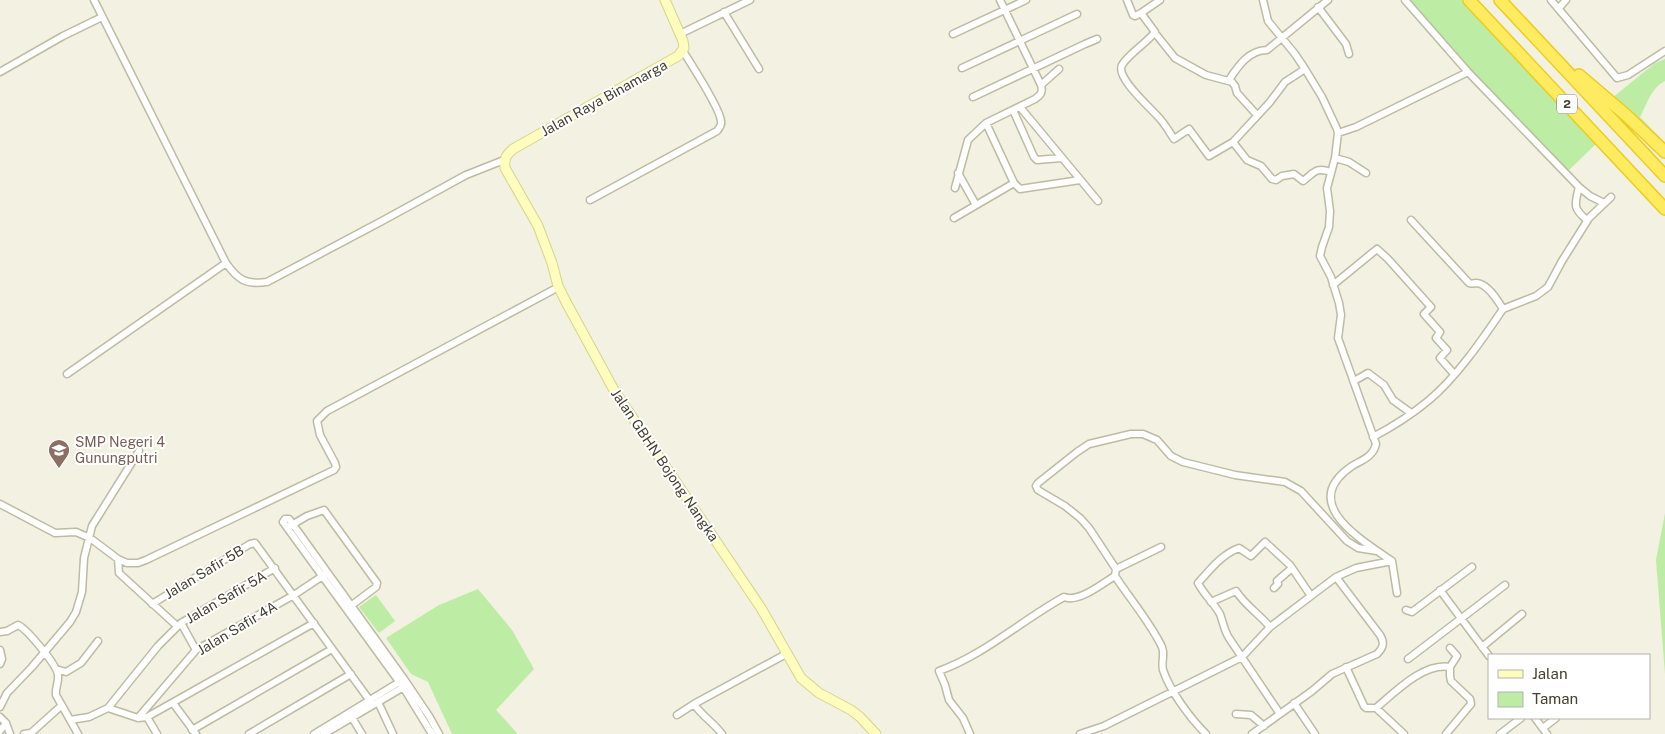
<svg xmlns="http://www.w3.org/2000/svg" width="1665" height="734" font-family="'Public Sans',sans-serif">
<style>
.green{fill:#bdeca4}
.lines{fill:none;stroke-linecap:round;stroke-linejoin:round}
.street-casing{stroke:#bebba3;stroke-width:9}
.secondary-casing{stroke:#d7d38b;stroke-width:11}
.highway-casing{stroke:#edcc21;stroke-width:14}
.street{stroke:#fff;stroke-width:6}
.secondary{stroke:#fffdbe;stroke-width:9}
.highway{stroke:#ffeb5f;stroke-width:11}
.labels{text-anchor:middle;stroke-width:4;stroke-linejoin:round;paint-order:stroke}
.shield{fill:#fff;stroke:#7c7a6f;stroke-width:1}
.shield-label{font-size:12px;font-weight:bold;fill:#444131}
.street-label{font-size:14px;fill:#444131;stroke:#fff}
.education-label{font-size:14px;fill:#785e54;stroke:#fff;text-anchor:start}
</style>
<rect width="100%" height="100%" fill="#f3f1e1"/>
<path class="green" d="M1405,0H1469L1600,140L1566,173Z
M1665,59V81C1651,88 1647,104 1640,117L1665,143V151L1612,98L1655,63Z
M1665,513V674L1656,560Z
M478,589L512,630L534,669L496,710L517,733L516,734H452L428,682L411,674L386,638L439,605Z
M376,595L395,621L379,633L359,607Z"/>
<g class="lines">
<g class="street-casing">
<path id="street" d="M94,0L226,263C238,280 246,285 267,282L382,221L466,175L504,160
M1000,0L1041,85C1043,92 1041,95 1035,99L986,123L1014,183L1020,189L1080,180
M1127,0L1133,15L1135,16L1141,13L1155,32C1147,43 1129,53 1122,65C1115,78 1153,110 1161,120C1166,126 1170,133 1174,139L1189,129L1209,156L1233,142L1270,102L1285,82L1305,69
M1263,0L1268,21L1295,54L1305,69L1322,97L1337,129L1338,133L1335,158L1327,188L1330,211L1329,227L1322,247L1320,256L1331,277L1339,303L1341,315L1338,338L1376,444C1373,457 1362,460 1352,466C1298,503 1360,539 1392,561L1397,593
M1405,0L1468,72L1579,187L1590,196L1604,203
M1551,0L1617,78L1628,75L1665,51
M1318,7L1346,44L1349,54
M1559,8L1566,0
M724,12L759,69
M1141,13L1160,0
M1155,33L1175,58L1206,75L1232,82L1235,86L1237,93L1257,115
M680,34L750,0
M953,34L1026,0
M962,68L1077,14
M0,72L63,36L102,17
M1229,80C1238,66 1249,50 1267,50L1328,0
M1041,85L1059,69
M973,97L1085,44L1097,39
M1020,107L1098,201
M1013,110L1034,157L1037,160L1061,158
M1338,133L1356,127L1468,72
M1233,142L1247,160L1261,166L1272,179L1276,180L1282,176L1294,174L1303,181C1315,172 1315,167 1331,172
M1335,158L1349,162L1366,173
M958,173L976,205
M1579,187C1575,204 1572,208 1587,220
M955,188L968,140L986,123
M590,200L717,131C719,128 722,126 721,121C720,108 691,64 683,51
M954,218L1014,183
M1333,285L1377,249L1388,259L1431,307L1424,314L1440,332L1436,338L1447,350L1440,358L1454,374
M1503,309L1536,296L1548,287L1562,261L1589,218L1611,197
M67,374L226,263
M1354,381L1368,373L1384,385L1393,400L1411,413
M1373,437C1392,427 1411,415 1428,401C1456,378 1482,340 1503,309C1498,301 1488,284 1477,283C1474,283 1471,284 1469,283L1411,220
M0,504L55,533L76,532L90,538L118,559L127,563H138L146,560L334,470L336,467L335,463L320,435L317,421L327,411L553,290
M285,519H289L404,679L429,716L439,734
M285,519L283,522L403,687L432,734
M290,526L307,516L324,510L377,583L376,587L352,605
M118,559L119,573L177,626
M1116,569L1161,547
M1274,588L1278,584L1277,581L1292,568
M1440,590L1489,656
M1211,602L1236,591C1245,605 1259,614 1270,627
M152,604L250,544L255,543L373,705
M1406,610L1412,612L1472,567
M181,623L196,650
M0,632L7,631L18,625C27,629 57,665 58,675C59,682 55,688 56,695L78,734
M1482,647L1522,614
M0,650L2,659L0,664
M1408,659L1505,585
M1346,667L1364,706L1366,708H1376L1404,734
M56,669L66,672L81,663L98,641
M378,702L393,734
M173,703L196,734
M1294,703L1315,734
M694,704C702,716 714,723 722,734
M0,707L7,693L32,667L70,622L76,612L82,592L84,558L92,526L139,451
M108,708L158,646L181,623L275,568
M1376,708C1395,692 1424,662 1450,667
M1236,714L1251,715L1264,726
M1280,714L1229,638C1224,630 1223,622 1220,614C1214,603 1204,595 1198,583C1210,570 1222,554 1239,548L1251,556L1265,542L1290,565L1311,596
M677,715L694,704L786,654
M351,716L362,734
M0,717L6,723L10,734
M147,717L157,734
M138,718L196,650L294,595L324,575
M1535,718L1547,734
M70,720L89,717L108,708L138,718L147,717L314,623
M1543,728L1556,718
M192,730L332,649
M0,731L6,723
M24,734L31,733L61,706
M249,734L351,674
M314,734L401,681
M324,734L407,685
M970,734L963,718L949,700L945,685L939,671C984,655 1022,620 1064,597C1079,603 1101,584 1115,576
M1080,734L1104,726L1242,657L1270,627L1336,577L1356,568L1392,561
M1206,734C1190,718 1170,691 1163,670C1161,662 1165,655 1162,647C1150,622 1130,599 1115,576L1116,569L1089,528L1080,518L1065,506L1038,490L1036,486L1038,483L1077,452L1089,444L1131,434H1143L1157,440L1171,456L1183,462L1235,475L1285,482L1301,491L1347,541L1358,548L1377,551
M1252,734L1312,691L1332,674L1377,654C1383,648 1385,643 1380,635L1336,577
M1446,734L1471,704L1470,699L1451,681L1450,676V667L1457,656L1450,648
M1500,734L1521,718"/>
</g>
<g class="secondary-casing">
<path id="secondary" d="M665,0L683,41L684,48L678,56L513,149C506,155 504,159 505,168L538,226L552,263L558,286L566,302L614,390L761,608L801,678L819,693L851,710L860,717L876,734"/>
</g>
<g class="highway-casing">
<path id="highway" d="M1469,0L1665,209
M1500,0L1665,176
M1579,75L1626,115L1665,152"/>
</g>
<use href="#street" class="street"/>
<use href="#secondary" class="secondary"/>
<use href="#highway" class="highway"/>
</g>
<defs>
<g id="school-pin" transform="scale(1.125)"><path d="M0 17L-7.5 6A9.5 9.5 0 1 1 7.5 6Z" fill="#8d6e63" stroke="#fff"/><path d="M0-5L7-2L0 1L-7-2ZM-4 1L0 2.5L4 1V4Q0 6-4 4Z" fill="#fff"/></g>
</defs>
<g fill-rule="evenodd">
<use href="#school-pin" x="59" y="450"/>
</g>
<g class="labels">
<rect class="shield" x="1557" y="94.5" width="20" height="19" rx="4"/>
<g class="shield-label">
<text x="1567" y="108">2</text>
</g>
<g class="street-label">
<text transform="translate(604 98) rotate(-29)" y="5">Jalan Raya Binamarga</text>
<text transform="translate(665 465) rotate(56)" y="5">Jalan GBHN Bojong Nangka</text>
<text transform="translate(204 572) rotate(-31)" y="5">Jalan Safir 5B</text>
<text transform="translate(226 597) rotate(-30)" y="5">Jalan Safir 5A</text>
<text transform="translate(237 628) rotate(-31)" y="5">Jalan Safir 4A</text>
</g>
<g class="education-label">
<text x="75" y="447">SMP Negeri 4<tspan x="75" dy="16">Gunungputri</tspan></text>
</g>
</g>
<rect x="1488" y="654" width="162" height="65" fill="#ffffff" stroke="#b4b3ad"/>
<rect x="1498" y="670" width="25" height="8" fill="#fffdbe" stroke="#b4b3ad"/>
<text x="1532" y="679" font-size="15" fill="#444131">Jalan</text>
<rect x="1498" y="692" width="25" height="15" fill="#bdeca4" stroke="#b4b3ad"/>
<text x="1532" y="704" font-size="15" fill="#444131">Taman</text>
</svg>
